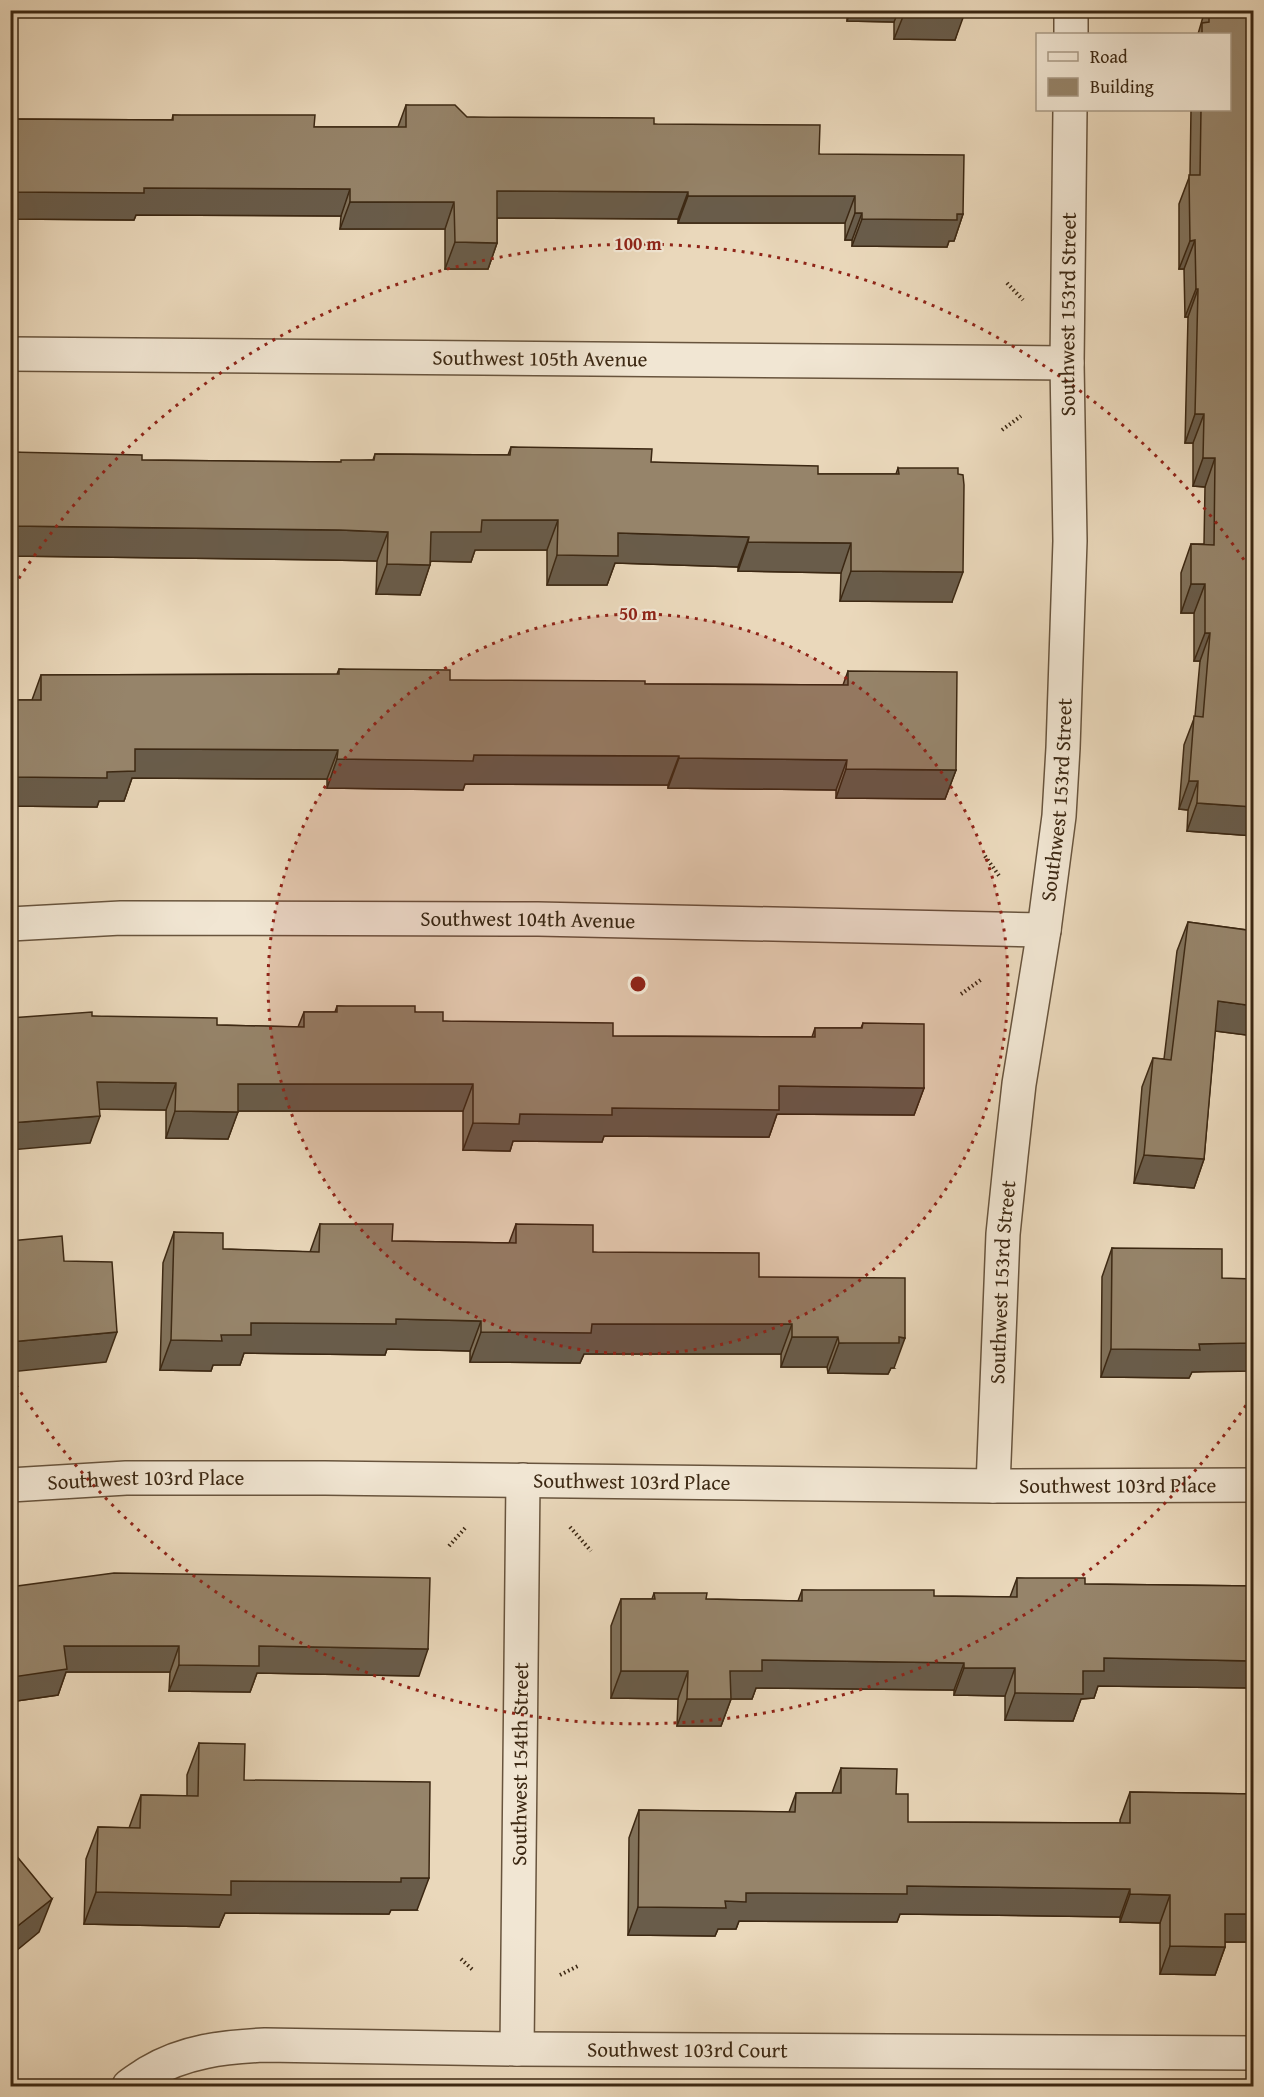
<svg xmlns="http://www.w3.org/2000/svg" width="1264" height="2097" font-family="'Gentium Book Plus',serif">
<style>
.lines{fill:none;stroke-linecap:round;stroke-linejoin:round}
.street-casing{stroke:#68543d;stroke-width:36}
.path{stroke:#3c2813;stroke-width:4;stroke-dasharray:1.5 3;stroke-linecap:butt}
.street{stroke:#f1e6d3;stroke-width:33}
.wall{fill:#81725b;stroke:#3c2813;stroke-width:1.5}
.shaded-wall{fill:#695c4a;stroke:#3c2813;stroke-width:1.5}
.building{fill:#96846a;stroke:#3c2813;stroke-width:1.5}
.ring{fill:none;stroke:#8f2418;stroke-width:3;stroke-dasharray:3 6}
.labels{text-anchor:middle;stroke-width:4.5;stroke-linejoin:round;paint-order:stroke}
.street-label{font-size:21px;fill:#3c2813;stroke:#f1e6d3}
.centre{fill:#8f2418;stroke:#f1e6d3;stroke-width:3}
.ring-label{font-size:18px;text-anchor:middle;font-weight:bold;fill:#8f2418;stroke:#f1e6d3;stroke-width:4.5;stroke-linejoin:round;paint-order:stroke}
</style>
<rect width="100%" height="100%" fill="#ead8bb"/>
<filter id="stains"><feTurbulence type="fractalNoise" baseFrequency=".00333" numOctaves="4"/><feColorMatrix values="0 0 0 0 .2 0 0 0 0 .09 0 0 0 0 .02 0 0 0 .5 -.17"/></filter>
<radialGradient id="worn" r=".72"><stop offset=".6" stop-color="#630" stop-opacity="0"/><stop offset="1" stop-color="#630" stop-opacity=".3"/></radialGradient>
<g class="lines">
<g class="street-casing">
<g id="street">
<path d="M1071,34V10"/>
<path id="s1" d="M10,354L1067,363"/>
<path id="s2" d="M10,924L121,918L538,919L1044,930"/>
<path id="s3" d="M10,1485L126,1478H325L993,1486L1254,1485"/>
<path id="s4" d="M993,1486L1003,1234L1011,1156L1019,1084L1044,930L1059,816L1063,748L1070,541L1067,363L1070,110"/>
<path id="s5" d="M517,2049L523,1480"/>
<path id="s6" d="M129,2086C135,2081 142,2077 148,2073C185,2051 224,2047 265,2045L517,2049L1254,2053"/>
</g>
</g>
<path class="path" d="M1007,283L1023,300
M1002,430L1021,416
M985,856L1000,877
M961,994L982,979
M570,1527L591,1551
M449,1546L466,1527
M461,1959L474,1971
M560,1975L578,1966"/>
<use href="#street" class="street"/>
</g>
<path class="wall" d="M847,10H964L955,40L894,39V22L847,21Z
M1205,10H1254V836L1187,831L1188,810L1179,809L1184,745L1195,716L1200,661H1194V613H1181V573L1191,544H1204L1205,487L1193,486V443H1185L1188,317H1185L1184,269H1179V204L1190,175L1191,110H1230V34H1198Z
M406,105L467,117L654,124L819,154L963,214L954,241H949L947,247L852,246V240H845V223H678V219L497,218V243L488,269H445V229H340L341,216L136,215L134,220L10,219V119L172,120L173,115L314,127H398Z
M511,447L651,462L818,474H896L898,468L952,602L840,601L841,573L738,571V567L615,563L607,585H547V550H475L471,562L431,561L420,595L376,594L377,561L330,560L10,556V452L142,460L340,462L373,460L375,454L508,455Z
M339,669L450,680L645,684L843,685L848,671L956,770L945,799L836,798V790L668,788V785L465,784L463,790L327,788V779L132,778L124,801H99L97,807L10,806V700H32L41,675L337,674Z
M1188,922L1254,931V1036L1215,1031L1204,1159L1194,1188L1134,1183L1142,1087L1153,1058L1164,1059L1177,951Z
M337,1006L415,1012L443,1021L613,1036L812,1037L815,1028H861L863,1023L924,1088L914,1115L777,1114L769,1137L604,1136L602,1142L513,1141L510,1151L463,1150V1111H238L228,1139L166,1138V1110L99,1109L90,1143L92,1016L217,1025L298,1027L304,1012H335Z
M320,1224L392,1241L509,1243L516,1224L593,1252L759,1277L894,1368H891L888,1374L828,1373L827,1367H781V1354H584L580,1363L470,1362V1351L387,1349L385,1355L244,1353L240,1365H213L211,1371L160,1370L163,1263L174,1232L223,1249L310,1252Z
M1112,1248L1222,1278L1211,1371L1192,1372L1189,1378L1101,1377L1102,1277Z
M1017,1578L1085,1584L1254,1586V1688L1098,1686L1094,1698L1081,1699L1073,1721L1005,1720V1696L954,1695V1690L756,1688L752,1699H731L721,1726H677L678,1699L611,1698V1626L621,1599H652L654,1593L706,1599L798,1601L802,1590L934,1596L1010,1597Z
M10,1587L419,1676L257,1673L250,1692L169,1691L170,1672H66L58,1695L10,1702Z
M199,1743L244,1780L417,1910H391L389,1914L225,1913L219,1927L84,1924L86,1859L98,1827L129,1828L141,1795L187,1796V1775Z
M841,1768L896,1794L908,1822L1120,1823V1820L1130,1792L1254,1794V1942H1225V1947L1215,1975L1160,1974V1923L1120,1922V1917L900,1914L897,1922L739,1921L736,1929H718L715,1936L628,1935L629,1838L639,1810L789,1812L796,1793H832Z"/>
<path class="shaded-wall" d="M851,10H899L894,22L847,21Z
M904,14L964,15L955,40L894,39Z
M144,188L350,189L341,216L136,215L134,220L10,219V192Z
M497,191L688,192L678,219L488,218Z
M688,196H855L845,223H678Z
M350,202H454L445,229H340Z
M855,213H862L852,240H845Z
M957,214H963L954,241H949L947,247L852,246L862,219Z
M1195,240L1184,269H1179L1190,241Z
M455,242L497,243L488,269H445Z
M1196,289H1198L1188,317H1185Z
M1195,414H1204L1193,443H1185Z
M1203,458H1215L1205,487L1193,486Z
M482,520H558L547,550H475L471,562L420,561L431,532Z
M10,526L340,530L388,532L377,561L330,560L10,556Z
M618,533L749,537L738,567L615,563L607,585H547L557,555Z
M748,542L851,543L841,573L738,571Z
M387,564L430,565L420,595L376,594Z
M851,571L963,572L952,602L840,601Z
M1191,584H1205L1194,613H1181Z
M1205,633H1210L1200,661H1194Z
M135,749L338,750L327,779L132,778L124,801H99L97,807L10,806V777L107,772Z
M474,755L679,756L668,785L465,784L463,790L327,788L337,759Z
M679,758L847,760L836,790L668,788Z
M846,769L956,770L945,799L836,798Z
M1189,781H1198L1188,810L1179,809Z
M1197,803L1254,807V836L1187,831Z
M1218,1001L1254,1006V1036L1207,1030Z
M97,1082L176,1083L166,1110L87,1109Z
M238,1084H473L463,1111H229Z
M779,1086L924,1088L914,1115L777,1114L769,1137L604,1136L602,1142L513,1141L510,1151L463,1150L473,1123L520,1114L612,1108Z
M175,1111L238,1112L228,1139L166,1138Z
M100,1116L90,1143L10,1150V1123Z
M1144,1155L1204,1159L1194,1188L1134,1183Z
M396,1319L481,1321L470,1351L387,1349L385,1355L244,1353L240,1365H213L211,1371L160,1370L171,1340L221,1335L251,1323Z
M592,1324H792L781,1354H584L580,1363L470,1362L481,1332Z
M117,1332L106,1362L10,1372V1342Z
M792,1337H838L827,1367H781Z
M899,1337L905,1338L894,1368H891L888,1374L828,1373L839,1343Z
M1221,1343H1254V1371L1192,1372L1189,1378L1101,1377L1111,1349Z
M64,1646H179L170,1672H66L58,1695L10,1702V1682L13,1677Z
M259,1646L428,1649L419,1676L257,1673L250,1692L169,1691L179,1665Z
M1104,1658L1254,1661V1688L1098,1686L1094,1698L1081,1699L1073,1721L1005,1720L1015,1693L1083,1671Z
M762,1660L964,1663L954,1690L756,1688L752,1699H720L730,1671Z
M964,1668H1015L1005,1696L954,1695Z
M621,1671H688L678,1699L611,1698Z
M687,1699H731L721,1726H677Z
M401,1878H429L417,1910H391L389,1914L225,1913L219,1927L84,1924L96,1892L231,1881Z
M907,1886L1130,1889L1120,1917L900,1914L897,1922L739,1921L736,1929H718L715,1936L628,1935L638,1907L725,1901L746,1893Z
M1130,1894L1170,1895L1160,1923L1120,1922Z
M52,1899L39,1932L10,1956V1932Z
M1225,1914H1254V1942H1215Z
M1170,1946L1225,1947L1215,1975L1160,1974Z"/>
<path class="building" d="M904,10H964V15L904,14Z
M1209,10H1254V807L1197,803L1198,781H1189L1194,716L1203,717L1210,633H1205V584H1191V544L1214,545L1215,458H1203L1204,414H1195L1198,289H1196L1195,240L1190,241L1189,175H1200L1201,110H1230V34H1202V23L1209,22Z
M406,105H455L467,117L654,118V124L820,125L819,154L964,155L963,214H957V220L862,219V213H855V196H688V192L497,191V243L455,242L454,202H350V189L144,188V193L10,192V119L173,120V115H315L314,127H406Z
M511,447L652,449L651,462L818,466V474H899L898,468H958V474L963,475L964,485L963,572L851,571V543L748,542L749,537L618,533V556L557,555L558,520H482L481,532H431L430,565L387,564L388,532L340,530L10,526V452L142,455V460L341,462V460H374L375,454L510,455Z
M339,669L450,670V680L645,681V684L848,685V671L957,672L956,770L846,769L847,760L679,758V756L474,755L473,761L337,759L338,750L135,749V771L107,772V778L10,777V700H41V675L339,674Z
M1188,922L1254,931V1006L1218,1001L1204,1159L1144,1155L1153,1058L1171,1060Z
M337,1006H415V1012H443V1021L613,1023V1036L815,1037V1028H862L863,1023L924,1024V1088L779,1086V1110L612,1108V1115L520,1114L519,1124L473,1123V1084H238V1112L175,1111L176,1083L97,1082L100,1116L10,1123V1018L92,1012V1016L217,1018V1025L304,1027V1012H337Z
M320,1224H393L392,1241L516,1243V1224L593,1225V1252L759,1253V1277L905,1278V1338L899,1337V1343H839L838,1337H792V1324H592L591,1333L481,1332V1321L396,1319V1324L251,1323V1335H221L222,1341L171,1340L174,1232L223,1233V1249L319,1252Z
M62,1236L64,1261L112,1262L117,1332L10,1342V1241Z
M1112,1248L1222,1249V1278L1254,1279V1343L1199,1344L1200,1350L1111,1349Z
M114,1573L430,1578L428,1649L259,1646V1666L179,1665V1646H64L67,1669L13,1677L10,1662V1587Z
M1017,1578H1085V1584L1254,1586V1661L1104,1658V1671H1083V1694L1015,1693V1668H964V1663L762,1660V1671H730L731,1699H687L688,1671H621V1599H655L654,1593H707L706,1599L802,1601V1590H934V1596L1017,1597Z
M199,1743L245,1744L244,1780L430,1782L429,1878H401V1882L231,1881V1895L96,1892L98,1827L140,1828L141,1795L198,1796Z
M841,1768L897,1769L896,1794H908V1822L1130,1823V1792L1254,1794V1914H1225V1947L1170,1946V1895L1130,1894V1889L907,1886V1894L746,1893V1902L725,1901L726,1908L638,1907L639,1810L795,1812L796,1793H841Z
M10,1848L52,1899L10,1932Z"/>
<circle cx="638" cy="984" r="370" fill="#8f2418" fill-opacity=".12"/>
<g class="ring">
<circle cx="638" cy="984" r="370"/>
<path d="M1251 1398A740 740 0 0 1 14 1382M14 586A740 740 0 0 1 1251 570"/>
</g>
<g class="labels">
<g class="street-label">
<text dy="7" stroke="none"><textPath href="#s4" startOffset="1176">Southwest 153rd Street</textPath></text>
<text dy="7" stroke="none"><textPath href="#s1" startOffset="530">Southwest 105th Avenue</textPath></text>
<text dy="7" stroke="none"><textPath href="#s4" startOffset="690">Southwest 153rd Street</textPath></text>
<text dy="7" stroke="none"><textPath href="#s2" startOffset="518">Southwest 104th Avenue</textPath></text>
<text dy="7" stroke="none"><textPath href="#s4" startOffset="204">Southwest 153rd Street</textPath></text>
<text dy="7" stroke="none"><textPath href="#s3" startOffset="136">Southwest 103rd Place</textPath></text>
<text dy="7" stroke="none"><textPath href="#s3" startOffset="622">Southwest 103rd Place</textPath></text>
<text dy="7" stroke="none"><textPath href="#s3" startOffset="1108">Southwest 103rd Place</textPath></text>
<text dy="7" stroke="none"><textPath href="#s5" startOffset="285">Southwest 154th Street</textPath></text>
<text dy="7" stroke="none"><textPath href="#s6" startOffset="567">Southwest 103rd Court</textPath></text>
</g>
</g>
<circle cx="638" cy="984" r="9" class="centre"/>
<g class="ring-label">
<text x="638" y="250">100 m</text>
<text x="638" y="620">50 m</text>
</g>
<rect width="1264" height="2097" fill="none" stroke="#ead8bb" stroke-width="36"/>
<rect x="12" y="12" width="1240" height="2073" fill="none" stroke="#3c2813" stroke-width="3"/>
<rect x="18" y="18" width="1228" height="2061" fill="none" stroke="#3c2813" stroke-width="1.5"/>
<rect x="1036" y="33" width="195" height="78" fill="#f1e6d3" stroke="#a99a86" stroke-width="1.5"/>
<rect x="1048" y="52" width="30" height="9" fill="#f1e6d3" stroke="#a99a86" stroke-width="1.5"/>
<text x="1090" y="63" font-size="18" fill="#3c2813">Road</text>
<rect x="1048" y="78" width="30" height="18" fill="#96846a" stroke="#a99a86" stroke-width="1.5"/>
<text x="1090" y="93" font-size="18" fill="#3c2813">Building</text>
<rect width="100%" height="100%" filter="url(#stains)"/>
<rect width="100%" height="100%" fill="url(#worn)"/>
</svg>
